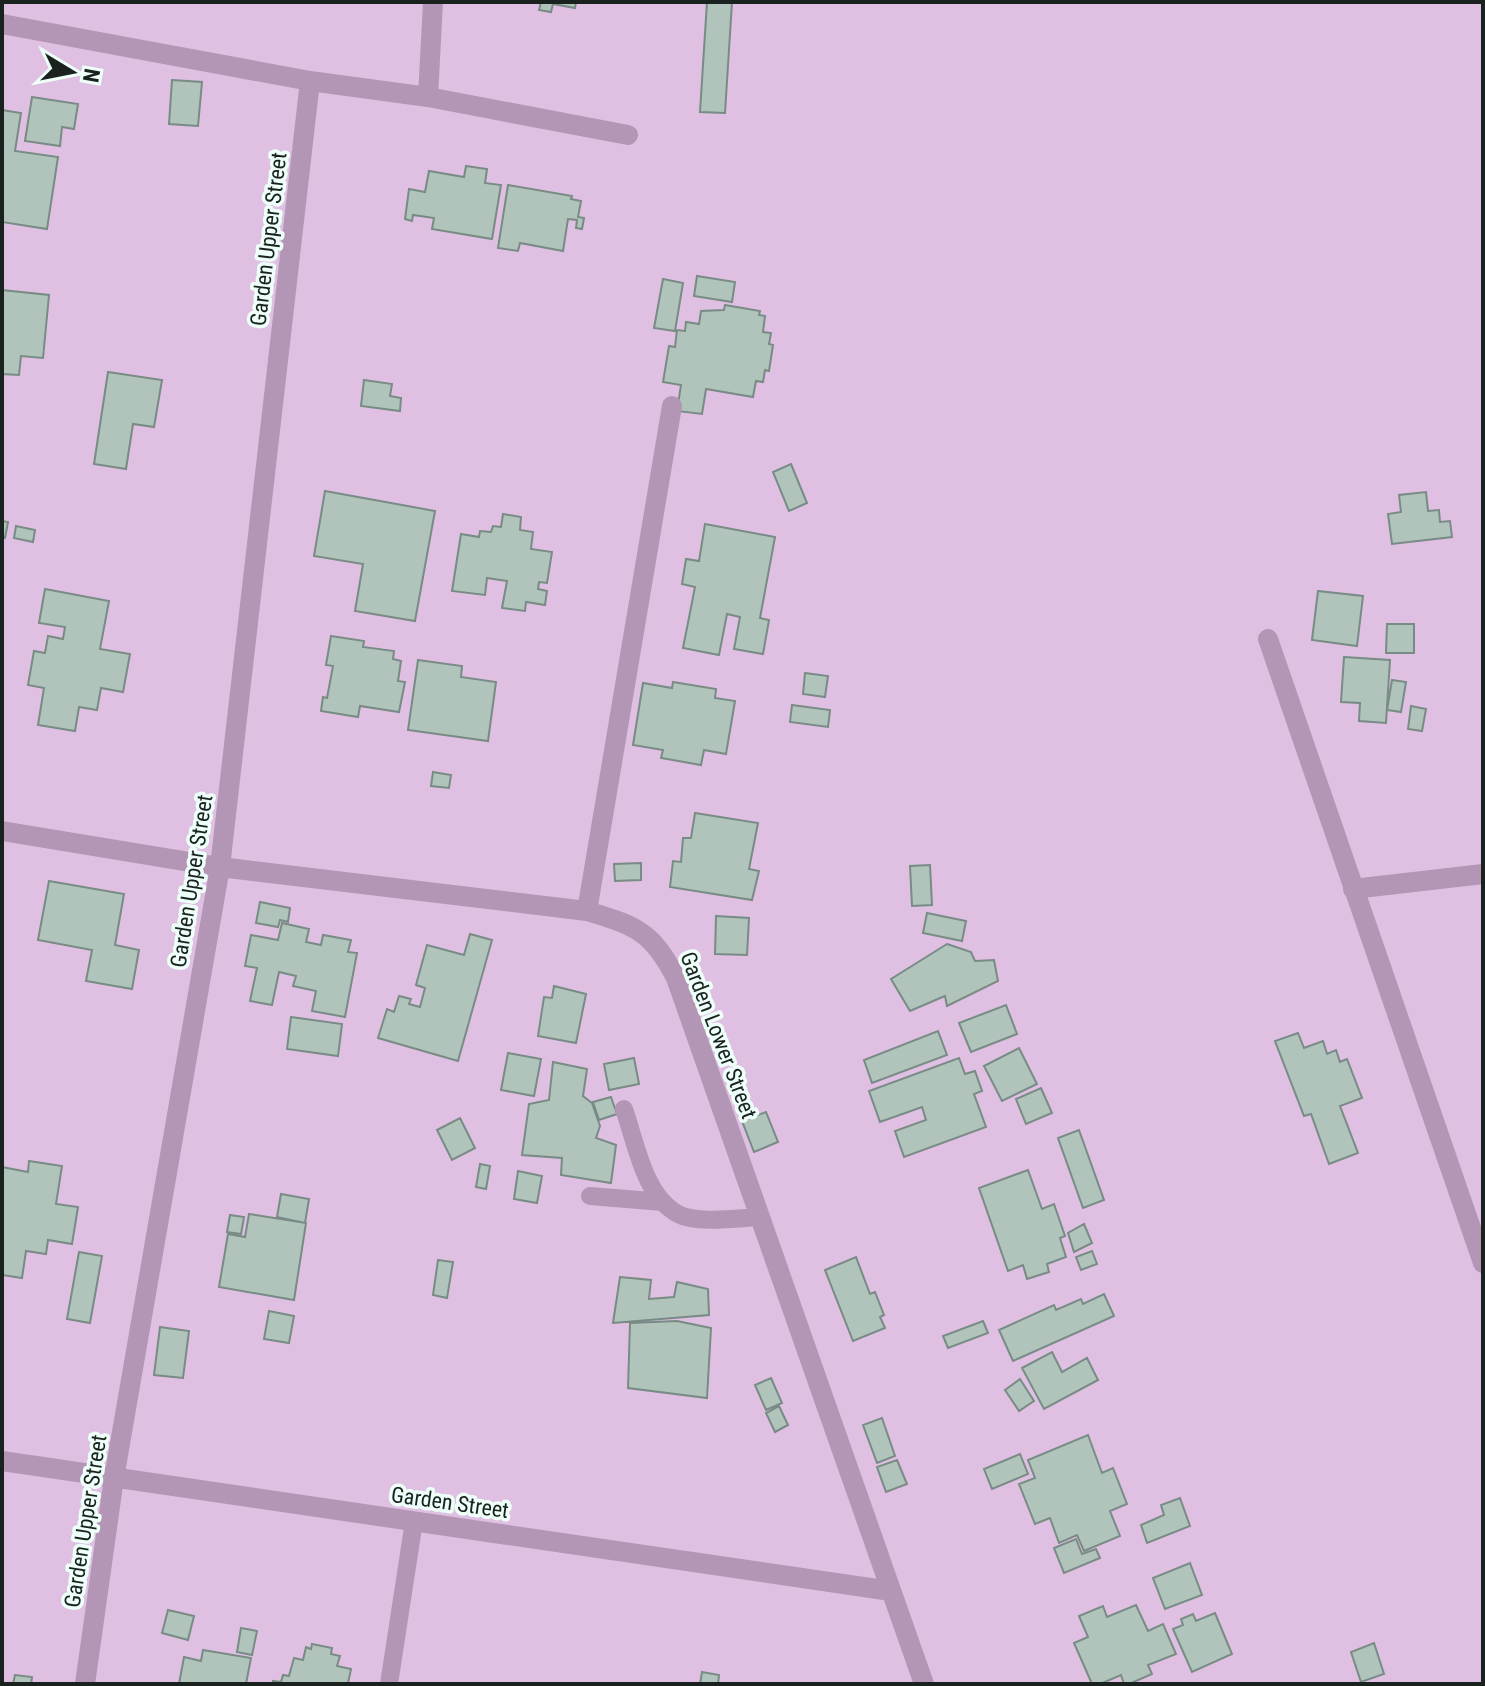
<svg xmlns="http://www.w3.org/2000/svg" width="1485" height="1686" font-family="'Roboto Condensed',sans-serif">
<style>
.green{fill:#dfc0e2}
.building{fill:#b0c4bc;stroke:#788b84;stroke-width:2}
.lines{fill:none;stroke-linecap:round;stroke-linejoin:round}
.service{stroke:#b396b6;stroke-width:18}
.minor{stroke:#b396b6;stroke-width:20}
.labels{text-anchor:middle;stroke-width:7;stroke-linejoin:round;paint-order:stroke}
.street-label{font-size:22px;fill:#1a221f;stroke:#eefef8}
</style>
<rect width="100%" height="100%" fill="#eefef8"/>
<path class="green" d="M2,2H1483V1684H2Z"/>
<path class="building" d="M541,2H576L575,8L553,4L551,12L539,10Z
M707,2H732L725,113L700,112Z
M172,80L202,82L198,126L169,124Z
M32,97L78,104L74,129L62,127L60,146L25,141Z
M2,110L21,113L15,151L58,157L47,229L2,222Z
M466,166L487,169L485,183L501,185L492,239L432,229L434,218L413,215L412,221L405,219L409,189L425,192L429,171L464,177Z
M508,185L572,196L571,199L581,201L578,217L584,218L582,229L576,228L577,220L568,219L563,251L520,243L518,251L498,248Z
M697,276L735,282L732,302L694,296Z
M663,279L683,283L675,331L654,328Z
M2,290L49,295L43,358L21,356L19,375L2,374Z
M725,305L760,311L759,315L765,316L763,332L771,333L769,344L773,345L769,371L765,370L763,382L756,381L753,397L706,389L702,414L677,411L681,385L663,382L669,346L675,347L677,330L685,331L686,322L699,324L701,311L724,310Z
M108,372L162,380L154,427L133,424L126,469L94,464Z
M364,380L392,384L390,396L401,398L400,411L361,406Z
M791,464L807,503L789,511L773,472Z
M325,491L435,511L415,621L355,611L363,564L314,556Z
M1426,492L1428,511L1439,510L1440,522L1450,521L1452,537L1392,544L1388,514L1401,512L1399,495Z
M503,514L521,517L520,530L533,532L531,549L552,552L547,583L539,582L538,589L547,591L545,605L526,602L525,611L502,608L507,581L487,578L485,595L452,591L461,534L479,537L480,531L491,532L493,526L501,527Z
M2,521L8,522L5,538L2,537Z
M705,524L775,537L760,618L769,620L763,654L734,649L740,617L727,614L719,655L683,648L695,587L682,584L686,559L699,561Z
M16,526L35,530L33,542L14,538Z
M45,589L109,601L100,649L130,654L123,692L101,688L97,710L79,707L75,731L38,725L44,688L28,685L34,651L45,653L48,636L63,639L65,627L39,623Z
M1318,591L1363,596L1357,646L1312,640Z
M1387,624H1414V653H1386Z
M331,636L364,641L363,647L394,651L393,659L401,661L398,681L405,682L399,712L360,706L358,717L321,711L323,697L327,698L333,666L326,665Z
M1344,657L1390,660L1386,723L1359,721L1360,703L1341,702Z
M418,660L462,666L461,677L496,682L488,741L408,730Z
M805,673L828,676L825,697L803,694Z
M1392,680L1406,682L1401,712L1387,710Z
M673,682L716,689L715,698L735,701L726,754L704,750L701,765L661,758L663,750L633,745L643,683L672,688Z
M792,705L830,710L828,727L790,722Z
M1411,706L1426,709L1422,731L1408,729Z
M433,772L451,775L449,788L431,786Z
M695,813L758,823L749,869L759,871L752,900L670,887L673,861L681,862L683,838H691Z
M641,863V880L615,881L614,864Z
M930,865L932,905L912,906L910,866Z
M49,881L124,894L115,945L139,950L132,989L86,981L92,950L38,940Z
M260,902L290,908L288,922L280,920L278,927L256,923Z
M927,913L966,921L962,941L923,933Z
M716,916L749,918L747,955L715,954Z
M282,923L309,929L306,942L321,945L323,935L351,940L348,952L357,953L345,1017L312,1011L316,991L293,986L296,976L279,972L272,1005L250,1001L257,968L245,966L251,935L278,940Z
M470,934L492,940L458,1061L378,1038L387,1009L394,1012L399,996L411,999L409,1004L420,1007L425,988L416,985L427,945L464,955Z
M947,944L971,952L975,961L994,960L998,981L947,1006L945,996L910,1011L891,979Z
M554,986L586,994L576,1043L538,1036L544,997L552,998Z
M1006,1005L1017,1034L971,1052L959,1023Z
M291,1017L342,1024L338,1056L287,1049Z
M938,1031L947,1055L872,1083L864,1060Z
M1298,1033L1304,1048L1323,1041L1327,1054L1336,1050L1340,1062L1347,1059L1362,1098L1340,1106L1358,1153L1329,1164L1311,1114L1304,1116L1275,1041Z
M1019,1048L1037,1084L1002,1101L984,1066Z
M508,1053L541,1059L534,1096L501,1090Z
M634,1058L639,1084L609,1090L604,1064Z
M959,1058L965,1074L975,1071L982,1091L974,1094L986,1127L904,1157L895,1131L926,1120L922,1107L880,1122L869,1091Z
M553,1062L587,1069L583,1096L592,1103L600,1126L596,1138L616,1145L611,1183L561,1175L562,1158L522,1155L529,1104L549,1100Z
M1041,1088L1052,1113L1026,1124L1016,1099Z
M611,1097L617,1114L599,1120L593,1102Z
M766,1112L778,1142L754,1152L742,1121Z
M460,1118L475,1148L452,1160L437,1130Z
M1079,1130L1104,1200L1083,1208L1058,1138Z
M29,1161L62,1166L56,1204L78,1207L72,1244L48,1240L46,1254L26,1251L22,1278L2,1275V1167L28,1172Z
M480,1164L490,1166L486,1189L476,1187Z
M1028,1170L1042,1209L1054,1204L1065,1236L1060,1238L1066,1257L1047,1264L1049,1272L1027,1279L1023,1265L1008,1271L979,1188Z
M518,1171L542,1176L537,1203L514,1199Z
M281,1194L309,1199L305,1223L277,1217Z
M249,1214L306,1223L294,1300L219,1287L228,1234L245,1237Z
M230,1215L244,1217L241,1234L227,1232Z
M1084,1224L1092,1243L1074,1252L1068,1233Z
M1092,1251L1097,1264L1081,1270L1076,1257Z
M79,1252L102,1256L90,1323L67,1319Z
M856,1257L870,1294L875,1292L884,1315L880,1317L885,1328L853,1341L825,1270Z
M438,1260L453,1262L447,1298L433,1295Z
M620,1277L651,1280L649,1299L674,1297L677,1282L708,1289L709,1315L613,1323Z
M1104,1294L1114,1316L1013,1361L999,1330L1054,1305L1056,1310L1081,1299L1083,1304Z
M269,1311L294,1316L289,1343L264,1339Z
M677,1321L711,1328L707,1398L628,1388L630,1323Z
M983,1321L988,1333L948,1348L943,1336Z
M160,1327L189,1331L183,1378L154,1375Z
M1052,1352L1062,1372L1087,1358L1098,1380L1044,1409L1022,1368Z
M771,1378L782,1403L766,1410L755,1385Z
M1020,1379L1034,1401L1019,1411L1005,1390Z
M779,1406L788,1425L775,1432L766,1413Z
M882,1418L895,1456L877,1463L863,1425Z
M1088,1435L1102,1473L1113,1468L1127,1504L1110,1511L1120,1536L1084,1551L1077,1535L1059,1543L1050,1518L1035,1524L1019,1484L1035,1478L1028,1460Z
M1020,1454L1028,1474L992,1489L984,1469Z
M897,1460L907,1484L886,1492L877,1467Z
M1180,1498L1190,1526L1147,1543L1141,1525L1164,1515L1161,1505Z
M1076,1539L1082,1554L1096,1549L1100,1558L1064,1573L1054,1548Z
M1190,1563L1202,1595L1165,1609L1153,1578Z
M1136,1605L1148,1631L1163,1624L1176,1654L1148,1665L1152,1674L1129,1684H1124L1121,1675L1100,1684H1092L1074,1643L1088,1637L1079,1616L1103,1606L1107,1617Z
M168,1610L194,1616L188,1640L162,1633Z
M1215,1613L1232,1654L1192,1672L1173,1629L1183,1625L1181,1619L1193,1614L1196,1621Z
M241,1628L257,1631L252,1655L237,1652Z
M1374,1643L1384,1674L1361,1682L1351,1652Z
M312,1644L332,1648L331,1654L340,1656L337,1666L351,1669L348,1683L351,1684H273V1681L281,1682L283,1675L289,1676L294,1658L303,1660L306,1647L311,1649Z
M203,1650L251,1658L246,1684H179L184,1657L201,1661Z
M702,1672L719,1675L718,1684H700Z
M15,1675L32,1677L31,1684H13Z"/>
<g class="lines">
<path class="service" d="M624,1109C636,1143 644,1196 678,1214C696,1224 739,1218 760,1217
M590,1196L663,1202
M389,1684L414,1521"/>
<path class="minor" d="M2,24L310,81L428,97L628,135
M428,97L433,2
M1268,639L1483,1263
M2,831L220,867L587,911C636,926 652,931 676,978L924,1684
M1353,889L1483,874
M587,911L672,406
M2,1461L891,1591
M85,1684L114,1478L220,867L310,81"/>
</g>
<g class="labels">
<g class="street-label">
<text transform="translate(268 239) rotate(-83)" y="8">Garden Upper Street</text>
<text transform="translate(191 881) rotate(-81)" y="8">Garden Upper Street</text>
<text transform="translate(719 1035) rotate(69)" y="8">Garden Lower Street</text>
<text transform="translate(450 1502) rotate(8)" y="8">Garden Street</text>
<text transform="translate(85 1521) rotate(-81)" y="8">Garden Upper Street</text>
</g>
</g>
<rect width="1485" height="1686" fill="none" stroke="#1a221f" stroke-width="8"/>
<g transform="translate(72 72) rotate(100)" stroke="#eefef8" stroke-width="6" paint-order="stroke">
<path d="M0-6L14 30L0 20L-14 30Z" fill="#1a221f"/>
<text y="-12" font-size="22" font-weight="bold" text-anchor="middle" fill="#1a221f">N</text>
</g>
</svg>
